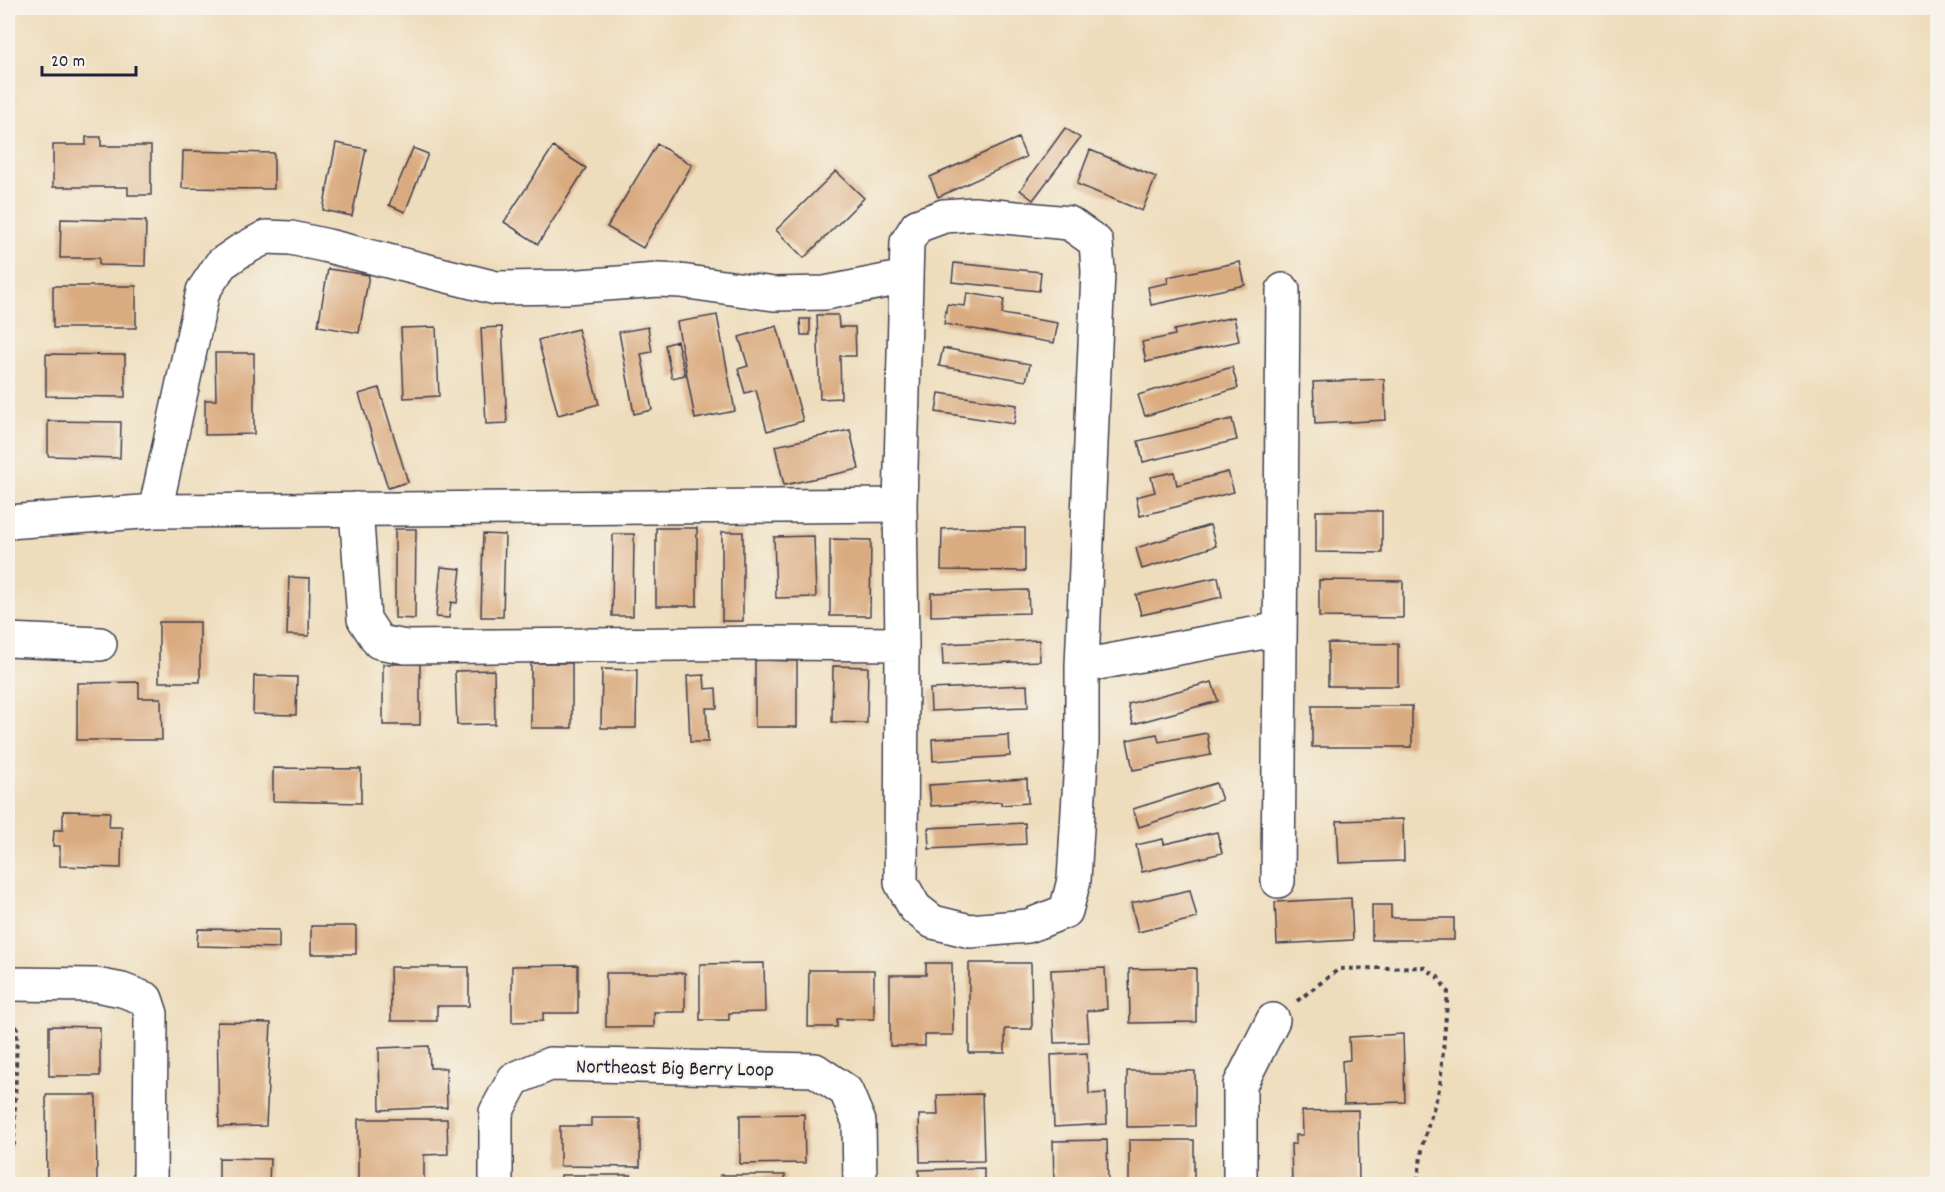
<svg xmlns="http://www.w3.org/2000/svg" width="1945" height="1192" font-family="Dekko,sans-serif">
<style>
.building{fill:#daab80}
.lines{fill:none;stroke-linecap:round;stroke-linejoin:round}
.minor-casing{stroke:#413e4e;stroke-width:36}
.path{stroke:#413e4e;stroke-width:4;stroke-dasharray:4.5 4.5;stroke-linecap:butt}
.minor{stroke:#fff;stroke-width:33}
.labels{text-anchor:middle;stroke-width:5;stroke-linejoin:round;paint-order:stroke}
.street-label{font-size:21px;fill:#22223b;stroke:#f7f3e8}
</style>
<rect width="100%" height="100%" fill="#f7f3e8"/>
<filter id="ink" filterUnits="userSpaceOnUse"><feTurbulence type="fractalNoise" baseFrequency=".0167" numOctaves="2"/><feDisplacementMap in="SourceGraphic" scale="12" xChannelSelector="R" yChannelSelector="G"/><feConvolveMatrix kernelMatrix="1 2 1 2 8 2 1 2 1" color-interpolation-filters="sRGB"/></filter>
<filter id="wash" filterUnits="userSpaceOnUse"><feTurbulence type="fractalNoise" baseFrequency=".008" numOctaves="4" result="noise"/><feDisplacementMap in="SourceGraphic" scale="24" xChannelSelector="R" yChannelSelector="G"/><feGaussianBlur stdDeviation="1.35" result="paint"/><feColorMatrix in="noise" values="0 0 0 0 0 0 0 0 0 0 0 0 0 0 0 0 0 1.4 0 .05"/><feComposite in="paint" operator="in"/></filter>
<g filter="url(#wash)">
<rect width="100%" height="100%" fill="#eeddbc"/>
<g id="blocks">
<path class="building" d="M1065,128L1080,138L1033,200L1020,190Z
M86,137H101V146H151V195H128V187H53V145H86Z
M1018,138L1026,157L938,197L930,177Z
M336,143L366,149L352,216L323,210Z
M657,144L692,165L643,248L607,227Z
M553,147L586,168L538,244L504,222Z
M413,148L428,154L405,212L389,205Z
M1090,150L1156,177L1142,211L1077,184Z
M183,151L274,153V189L182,188Z
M836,171L864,198L804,258L776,230Z
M61,219L146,221L145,266L99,265V258H60Z
M1240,262L1245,285L1151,305L1148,287L1168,283L1167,277Z
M954,263L1041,272L1039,291L952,282Z
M328,269L369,275L359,333L318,326Z
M53,286H136V328H53Z
M967,293L1004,299L1002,314L1058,323L1054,343L944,324L947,304L965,306Z
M717,315L735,411L695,419L677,322Z
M817,315H838L839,327H855L856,356H840L841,398L820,399Z
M1234,317L1239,341L1146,362L1142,342L1175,335L1174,330Z
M800,319H810V335H801Z
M777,326L803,421L767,431L756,390L745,393L738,369L748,366L739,337Z
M436,327L439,396L404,398L401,328Z
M502,327L507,423L486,424L481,328Z
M648,327L652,352L641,354L652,410L634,414L619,332Z
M578,329L599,404L558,415L538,340Z
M677,341L685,375L672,378L665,345Z
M943,348L1030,364L1026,381L939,366Z
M215,353H254V434L205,435V400H216Z
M46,354L125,355V397L46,396Z
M1232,367L1238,388L1145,416L1138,395Z
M1384,379L1386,420L1315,424L1313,382Z
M379,388L408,482L388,488L359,394Z
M939,393L1017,405L1014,424L936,412Z
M1232,419L1237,440L1143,462L1138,441Z
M48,421L121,422L120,458L48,456Z
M850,430L859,469L784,485L775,446Z
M1174,472L1177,485L1228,472L1234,492L1140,516L1136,497L1155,492L1151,477Z
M1316,511H1382V553L1316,552Z
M1210,525L1216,546L1142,569L1136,548Z
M656,528H697V606H656Z
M960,528H1025V571L941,570L942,529Z
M395,529H416L415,619L395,618Z
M722,532H743V621H722Z
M483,534L505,535L503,617H481Z
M613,534H634L633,616H612Z
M814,536L816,597L776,598L774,537Z
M830,539L871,540L870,616H830Z
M441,567L461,569L457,603L451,602L449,618L436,617Z
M289,577L310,578L309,636L287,635Z
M1218,577L1222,597L1141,615L1136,595Z
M1319,580L1403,581V618L1319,617Z
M1028,590L1029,613L931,616V593Z
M159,622H200V682H159Z
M1039,640L1040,661L943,665L942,644Z
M1328,643L1398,644V686H1328Z
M755,660L797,661V727H755Z
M531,663H572V728H531Z
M383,664H420V725H383Z
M833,666L868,667L867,723L832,722Z
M602,669L637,670L636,728H601Z
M494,670L495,724L457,725L455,671Z
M704,675L705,689L716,688L717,708H706L708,742H690L687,676Z
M254,676L297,677L296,715L253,714Z
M139,682V698H161L162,740H77V683Z
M1212,682L1218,701L1133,724L1128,704Z
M1027,685L1028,707L931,711L930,689Z
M1312,706H1412V747H1312Z
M1207,733L1211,755L1133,770L1127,740L1157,734L1159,742Z
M1009,735L1010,756L933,761L932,739Z
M273,768L361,769V803L273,801Z
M1027,779L1028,803L1001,805V802L931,806L929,785Z
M1216,783L1222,800L1139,827L1133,809Z
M63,811L110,812L109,827H122L121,868L60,866V846H53L54,830H63Z
M1403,819L1404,861L1339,863L1337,821Z
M1025,823L1026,844L929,849L928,828Z
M1217,832L1222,853L1142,872L1136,845L1163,839L1164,844Z
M1190,890L1197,918L1138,932L1131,903Z
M1351,898L1353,940L1277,944L1275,902Z
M1372,905H1391V918H1454V940H1372Z
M311,926H356V954H311Z
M198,929L279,930V948L197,946Z
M764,963L765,1012L729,1013V1020H700V964Z
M926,963H952L953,1035H925V1046H890V975H926Z
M969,963H1031L1032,1029H1005V1053H969Z
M578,965V1013H543V1021L512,1022V966Z
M390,967H469V1006H437V1021H391Z
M1105,968L1107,1009L1087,1011L1089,1042L1054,1043L1051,970Z
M1196,968V1022L1130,1023L1129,969Z
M809,970H874V1019H837V1027H808Z
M606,973H685V1012H654V1027H606Z
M217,1022L271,1023L266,1126L219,1127Z
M49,1026L100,1027V1076H49Z
M1403,1034L1405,1102L1344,1104L1342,1061L1350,1060L1349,1037Z
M429,1046L430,1068H446L447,1107L380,1110L379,1048Z
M1087,1053L1089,1094L1106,1093L1107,1124L1054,1127L1051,1055Z
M1127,1071H1195V1126L1127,1127Z
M982,1094L984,1161L920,1162L919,1115H938L937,1095Z
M46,1095H96L97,1184H47Z
M1358,1110L1359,1184H1292L1291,1144H1296V1135H1303L1302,1111Z
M804,1114L805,1163L740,1164V1115Z
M591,1118H640V1167L560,1166V1126H591Z
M358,1119H447L448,1154L424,1155V1182H358Z
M1107,1140L1108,1180L1088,1181V1184H1054L1053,1141Z
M1129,1140H1194V1184H1129Z
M219,1158L270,1159L269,1184H219Z
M984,1168V1184H919V1170Z
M561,1175H631V1184H561Z
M720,1175H785V1184H720Z"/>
</g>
</g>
<g filter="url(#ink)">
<use href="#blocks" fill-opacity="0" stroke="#413e4e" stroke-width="1.5"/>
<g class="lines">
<g class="minor-casing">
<path id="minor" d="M974,214L1069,223L1096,242L1098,271L1082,666V743L1074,880L1066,911L1028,926L970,931L933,922L915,908L901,883L902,644L900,505L907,242L917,226L944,216Z
M356,509L364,619L379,642L406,647L770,643L902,644
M155,511L203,291L221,264L240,251L266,237L291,238L328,246L496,288L567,287L658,280L681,281L774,294L825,293L906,277
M8,522L155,511L900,505
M8,640L100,644
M1082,666L1280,629
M1278,881L1283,290
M8,984L96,985L122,990L146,999L151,1014L150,1184
M496,1184V1112L514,1079L550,1064L815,1070L846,1091L859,1122L860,1184
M1240,1184V1085L1273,1020"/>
</g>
<path class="path" d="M1297,1001L1339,969L1423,967L1438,977L1448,992L1440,1086L1423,1143L1417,1184
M8,1154L14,1144L17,1029L11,1017"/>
<use href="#minor" class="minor"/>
</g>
</g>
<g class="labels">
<g class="street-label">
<text transform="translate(675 1067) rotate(1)" y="7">Northeast Big Berry Loop</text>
</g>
</g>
<rect width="1945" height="1192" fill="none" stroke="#f7f3e8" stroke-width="30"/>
<path d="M42 66v9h94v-9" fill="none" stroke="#22223b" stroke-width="3"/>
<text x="51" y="66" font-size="18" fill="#22223b" stroke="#f7f3e8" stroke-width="4.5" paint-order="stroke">20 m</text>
</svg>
